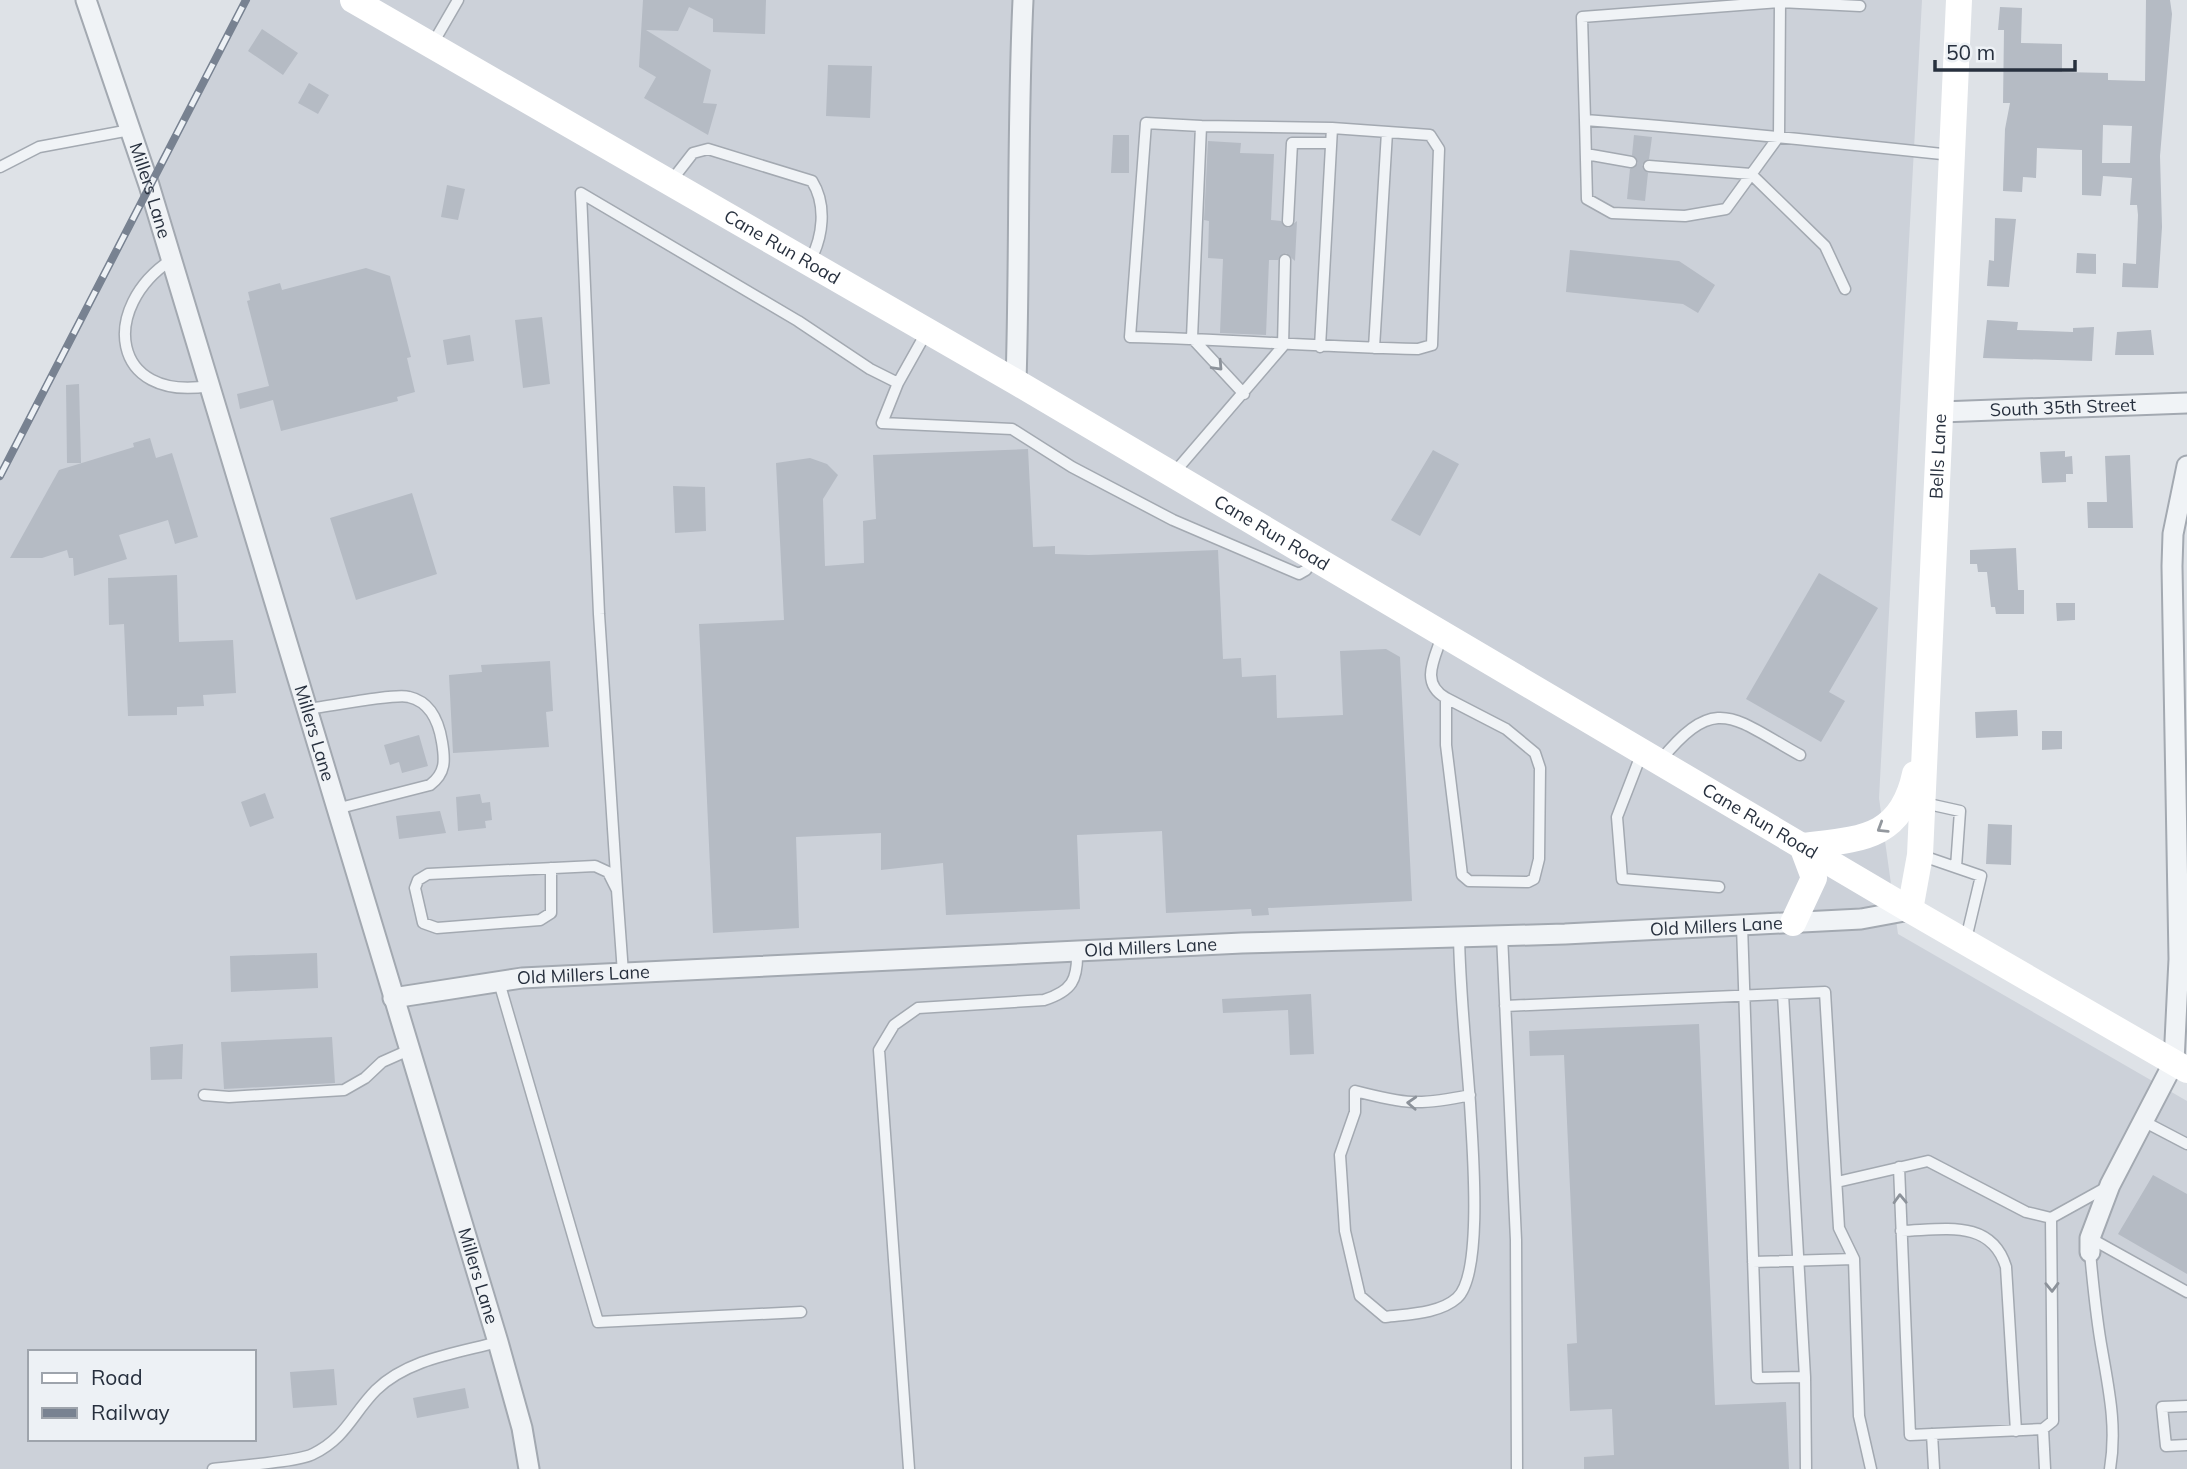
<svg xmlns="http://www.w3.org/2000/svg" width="2187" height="1469" font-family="Mulish,sans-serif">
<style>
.built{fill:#ccd1d9;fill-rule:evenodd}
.building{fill:#b5bbc4;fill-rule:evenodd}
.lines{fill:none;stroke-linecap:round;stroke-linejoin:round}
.service-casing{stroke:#a3a9b1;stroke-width:13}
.minor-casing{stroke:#a3a9b1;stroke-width:23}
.service{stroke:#f0f3f6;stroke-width:10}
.minor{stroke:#f0f3f6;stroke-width:19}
.secondary{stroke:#fff;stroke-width:26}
.rail-casing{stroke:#788291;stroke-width:8}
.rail{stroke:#edf1f5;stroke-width:5;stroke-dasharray:16;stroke-linecap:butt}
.oneway{stroke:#8c929a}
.oneway2{stroke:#93989e}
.labels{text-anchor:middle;stroke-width:5;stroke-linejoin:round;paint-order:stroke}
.street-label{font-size:18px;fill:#27303e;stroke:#edf1f5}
</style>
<rect width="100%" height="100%" fill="#dee2e7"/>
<path class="built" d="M246,0H1922L1879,798L1898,934L2187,1101V1469H0V476ZM30,1352H254V1439H30Z"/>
<path class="building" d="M643,0H766L765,34L713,32V19L689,7L678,31L646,30L711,70L703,103L717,104L708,135L644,98L656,77L639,67Z
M2146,0H2170L2172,14L2160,156L2162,227L2158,288L2122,287L2123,263L2136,264L2138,215L2137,205H2130L2132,178L2103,176L2101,196L2082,195V150L2037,148L2036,178L2023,177L2022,192L2003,191L2005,129L2010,103H2003L2004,30H1998L2000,7L2022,8L2021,43L2062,44V72L2108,73V80L2145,81ZM2103,125L2132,126L2130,163H2102Z
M262,29L298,53L283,75L248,51Z
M828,65L872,66L870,118L826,116Z
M309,83L329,95L318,114L298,103Z
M1113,135H1129V173H1111Z
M1634,135L1652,137L1649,159L1642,165L1648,173L1645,201L1627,199L1630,169L1638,163L1632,155Z
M1208,141L1241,143L1240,153L1274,154L1271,220L1281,221L1288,228L1297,221L1295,261L1286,253L1278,260H1269L1266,335L1220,333L1223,259L1208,258L1209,221L1204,220Z
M447,185L465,189L458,220L441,217Z
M1995,218L2016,219L2009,287L1987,286L1989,260L1994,261Z
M1570,250L1679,261L1715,285L1698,313L1683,304L1566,292Z
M2077,253L2096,254V274L2076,273Z
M366,268L390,276L411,357L407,358L415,392L397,397L398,401L281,431L273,400L240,409L237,394L269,386L247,301L250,300L248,292L280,283L282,290Z
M542,317L550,384L523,388L515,320Z
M1987,320L2018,322L2017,330L2073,332V328L2094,327L2092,361L1983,358Z
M2151,330L2154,355H2115L2117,332Z
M470,335L474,361L447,365L443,340Z
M79,384L81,463H67L66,385Z
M150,438L156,458L172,453L198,537L175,544L168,520L119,535L127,559L74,576L73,558H69L67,550L42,558H10L59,470L134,447L133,443Z
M1028,449L1033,547L1055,546V554L1089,555L1218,550L1223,659L1241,658L1242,677L1276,675L1277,718L1343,715L1340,651L1386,649L1400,657L1412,901L1268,908L1269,915L1252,916L1251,909L1166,913L1162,831L1077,835L1080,909L946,915L943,863L881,870V833L796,837L799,928L713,933L699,624L784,620L776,463L810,458L827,464L838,475L823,499L825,566L864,563L863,521L876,519L873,455Z
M1433,450L1459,464L1420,536L1391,520Z
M2065,451V457L2072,456L2073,474H2066V482L2042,483L2040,452Z
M2130,455L2133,528H2088L2087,502H2107L2105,456Z
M673,486L705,487L706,531L675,533Z
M412,493L437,574L356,600L330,518Z
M2016,548L2018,590H2024V614H1996L1995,607H1991L1987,572H1978L1977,564H1970V550Z
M1819,573L1878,608L1829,692L1845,701L1821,742L1746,699Z
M177,575L179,642L233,640L236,693L203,695L204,706L177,707V715L128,716L124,624L109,625L108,578Z
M2056,603H2075V620L2057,621Z
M550,661L553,711L546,712L549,747L453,753L449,675L482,672L481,665Z
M2017,710L2018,736L1976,738L1975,712Z
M2042,731H2062V749L2042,750Z
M419,735L428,766L402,773L399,762L390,765L384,745Z
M265,793L274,818L250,827L241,802Z
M480,794L482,803L490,802L492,820L485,821L486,828L458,831L456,797Z
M440,811L446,833L399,839L396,816Z
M1988,824L2012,825L2011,865L1986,864Z
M317,953L318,988L231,992L230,956Z
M1311,994L1314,1054L1290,1055L1288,1010L1223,1013L1222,999Z
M1699,1024L1715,1405L1786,1402L1789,1469H1584V1457L1614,1455L1612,1409L1570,1411L1567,1344L1577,1343L1564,1055L1530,1056L1529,1031Z
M332,1037L335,1083L224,1089L221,1042Z
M183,1044L182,1079L151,1080L150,1047Z
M2153,1175L2187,1194V1274L2118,1234Z
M334,1369L337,1405L293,1408L290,1372Z
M465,1388L469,1408L417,1418L413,1398Z"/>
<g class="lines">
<g class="service-casing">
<path id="service" d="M1780,2L1860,6
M432,45L458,0
M1585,120L1587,199L1612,213L1685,216L1726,209L1779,136L1780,2L1582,17L1585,120C1708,129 1829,142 1951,155
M1201,126L1146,123L1130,337C1226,339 1322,347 1418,349L1432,345L1439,149L1430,135L1332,128L1201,126L1192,338L1244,394
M1586,154L1631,162
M1649,166L1751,174L1825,246L1845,289
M0,167L39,147L130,130
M672,180L693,153L708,149L812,181C827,205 823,237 810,261
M1288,221L1292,143H1331
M171,260C100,307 110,402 209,386
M926,333L898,383L882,423L1012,429L1072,467L1173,520L1299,574L1306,570L1313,560
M1320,347L1332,128
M1374,348L1387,132
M1173,474L1283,346L1285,260
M1442,636C1434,660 1420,683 1446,698V745L1462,875L1469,881L1528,882L1534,879L1539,859L1540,768L1535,753L1506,729L1446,698
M307,709C326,707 395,693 409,697C431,702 439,723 442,742C445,760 446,773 430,785L336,809
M1641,755L1617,817L1622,879L1719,887
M1660,761C1716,692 1733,718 1800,755
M1924,803L1960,811L1956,867
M1920,855L1981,876L1966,939
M551,868V913L540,920L437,928L423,923L415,888L418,880L428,874L595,866L608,872L617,890L623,973
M617,890L599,614L581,193L798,321L870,369L898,383
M1742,925L1757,1378L1805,1377L1806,1469
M1502,935L1516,1240L1517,1469
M1459,936C1460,993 1466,1047 1470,1103C1472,1141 1484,1274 1457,1298C1439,1314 1407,1314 1385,1317L1360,1296L1345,1231L1340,1155L1355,1112V1091C1406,1104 1418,1106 1470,1095
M499,982L598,1322L801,1312
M1783,994L1805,1377
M1505,1006L1825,992L1839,1228L1854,1259L1859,1416L1871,1469
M204,1095L229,1097L344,1090L365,1078L382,1062L409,1050
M2143,1121L2187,1144
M1899,1167L1910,1435L2043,1429L2053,1421L2051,1218
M1837,1182L1928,1161L2026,1212L2051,1218L2107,1187
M1901,1231C1943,1230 1991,1218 2006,1267L2016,1431
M2090,1238L2187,1292
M2090,1252C2093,1284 2096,1317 2102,1350C2109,1391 2117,1427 2110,1469
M1753,1262L1854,1259
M2187,1406L2162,1407L2166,1446L2187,1445
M2043,1429L2045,1469
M1932,1434L1934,1469
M213,1469C234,1466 298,1462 313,1454C346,1438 353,1413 376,1390C408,1359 457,1353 498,1342
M909,1469L879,1050L894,1025L918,1008L1044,1000C1072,991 1078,980 1077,951"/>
</g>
<g class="minor-casing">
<g id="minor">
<path id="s1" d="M86,0L149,185L498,1342L522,1428L529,1469"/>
<path d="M1016,382C1020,254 1017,127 1023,0"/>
<path id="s2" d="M1941,412L2187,403"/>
<path id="s3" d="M393,998L522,978L1242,943L1565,934L1861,919L1910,910"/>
<path d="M2090,1252V1238L2110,1185L2174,1062L2179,959L2172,566L2173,534L2187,466"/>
</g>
</g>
<use href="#service" class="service"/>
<use href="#minor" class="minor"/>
<g class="secondary">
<path id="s4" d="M353,0L1016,382L1910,910L2187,1070"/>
<path id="s5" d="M1910,910L1920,855L1959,0"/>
<path d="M1793,923L1814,878L1802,846C1859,839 1901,840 1915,774"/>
</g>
<g class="rail-casing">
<path id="rail" d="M0,476L246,0"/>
</g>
<use href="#rail" class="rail"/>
</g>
<defs><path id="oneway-chevron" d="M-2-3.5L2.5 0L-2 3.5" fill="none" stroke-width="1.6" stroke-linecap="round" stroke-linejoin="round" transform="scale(1.75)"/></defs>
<g class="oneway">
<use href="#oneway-chevron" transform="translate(1218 366) rotate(47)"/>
<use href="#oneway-chevron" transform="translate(1412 1103) rotate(-177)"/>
<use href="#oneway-chevron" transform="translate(1900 1199) rotate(-92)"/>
<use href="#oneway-chevron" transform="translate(2052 1287) rotate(89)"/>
</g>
<use class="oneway2" href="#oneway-chevron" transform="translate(1882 828) rotate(148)"/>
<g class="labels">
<g class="street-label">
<text dy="6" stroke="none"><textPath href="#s1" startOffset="201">Millers Lane</textPath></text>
<text dy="6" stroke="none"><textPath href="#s4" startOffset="495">Cane Run Road</textPath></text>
<text dy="6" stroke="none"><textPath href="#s2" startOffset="122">South 35th Street</textPath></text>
<text dy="6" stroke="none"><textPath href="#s5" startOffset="455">Bells Lane</textPath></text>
<text dy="6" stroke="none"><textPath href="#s4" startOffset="1062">Cane Run Road</textPath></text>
<text dy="6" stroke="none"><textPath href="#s1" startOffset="768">Millers Lane</textPath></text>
<text dy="6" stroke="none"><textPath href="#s4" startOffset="1629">Cane Run Road</textPath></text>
<text dy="6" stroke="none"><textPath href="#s3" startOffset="1326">Old Millers Lane</textPath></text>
<text dy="6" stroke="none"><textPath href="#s3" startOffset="760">Old Millers Lane</textPath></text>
<text dy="6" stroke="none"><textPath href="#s3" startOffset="192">Old Millers Lane</textPath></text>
<text dy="6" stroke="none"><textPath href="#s1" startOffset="1335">Millers Lane</textPath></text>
</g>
</g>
<rect x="28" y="1350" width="228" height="91" fill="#edf1f5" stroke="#9ea4ac" stroke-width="2"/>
<rect x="42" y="1373" width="35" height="10" fill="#ffffff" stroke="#9ea4ac" stroke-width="2"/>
<text x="91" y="1385" font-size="21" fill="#27303e">Road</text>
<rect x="42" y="1408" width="35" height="10" fill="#788291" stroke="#9ea4ac" stroke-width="2"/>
<text x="91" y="1420" font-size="21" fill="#27303e">Railway</text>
<path d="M1935 60v10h140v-10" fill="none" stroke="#27303e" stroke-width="3.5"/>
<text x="1946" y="60" font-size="21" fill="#27303e" stroke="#edf1f5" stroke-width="5" paint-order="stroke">50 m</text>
</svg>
